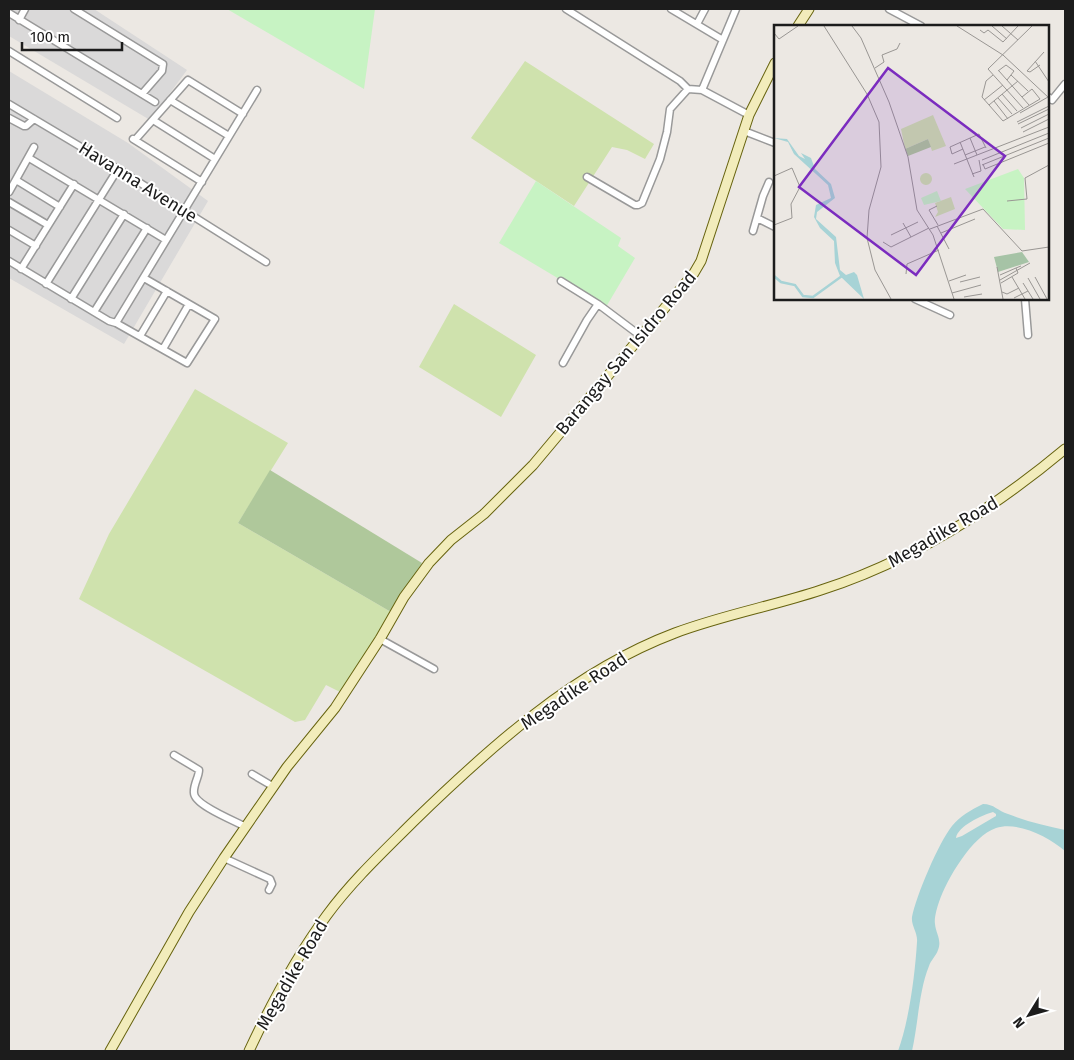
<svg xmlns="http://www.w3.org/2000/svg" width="1074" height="1060" font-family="'Fira Sans',sans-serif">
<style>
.residential{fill:#dad9d9}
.grass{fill:#cfe2ad}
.forest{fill:#afc89b}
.park{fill:#c7f3c3}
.water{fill:#a7d3d6;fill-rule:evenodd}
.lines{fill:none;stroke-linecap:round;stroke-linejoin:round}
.street-casing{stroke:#999;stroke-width:9}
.secondary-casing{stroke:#67630f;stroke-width:11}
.street{stroke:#fff;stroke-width:6}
.secondary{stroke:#f2ecbb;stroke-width:9}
.labels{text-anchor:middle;stroke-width:4;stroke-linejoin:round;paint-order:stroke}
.street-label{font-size:18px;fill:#1c1c1c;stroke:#fff}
.inset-river{fill:none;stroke:#a7d3d6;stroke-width:2.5}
.inset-road{fill:none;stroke:#999693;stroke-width:1}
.view{fill:#7b2cbf;fill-opacity:0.15;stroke:#7b2cbf;stroke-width:2.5}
.inset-edge{fill:none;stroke:#1c1c1c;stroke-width:2.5}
</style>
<rect width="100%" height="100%" fill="#ece8e3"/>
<path class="residential" d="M9,9H94L187,70L150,120L9,36Z
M9,71L128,143L208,201L124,344L9,278Z"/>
<path class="grass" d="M525,61L654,144L645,159L627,150L612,147L574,206L471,138Z
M454,304L536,355L501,417L419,367Z
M195,389L288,443L238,523L391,612L373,646L342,693L326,685L305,720L295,722L79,599L109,534Z"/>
<path class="forest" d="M270,470L422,563L391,612L238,523Z"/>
<path class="park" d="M227,9H375L364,89Z
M536,181L621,238L618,246L635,258L606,307L499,243Z"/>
<path class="water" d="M983,804C994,804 998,811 1008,814C1026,821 1046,826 1065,830V851C1049,837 1018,821 996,828C972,836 947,879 939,902C937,908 934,918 935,924C936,934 942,940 938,950C936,956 931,960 929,966C919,990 918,1025 912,1051H898C909,1021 915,975 917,942C918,933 911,926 912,917C916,896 939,842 952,826C960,816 971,810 983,804ZM993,812L996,814V816L962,836L956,838C958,826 982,815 993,812Z"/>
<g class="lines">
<g class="street-casing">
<path id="street" d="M74,9L163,64L162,71L142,94
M566,9L680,81L688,89L702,90L749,115
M671,9L723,40
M889,9L921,26
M9,13L155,102
M19,20L25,9
M697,24L705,9
M9,51L117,118
M702,90L736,9
M1048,97L1052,100L1065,84
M170,100L229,136
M9,104L118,169L266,262
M9,118L24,126H26L34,119
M153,120L215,159
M744,131L775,143
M133,139L202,182
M135,140L188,80L243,114
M29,158L166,240
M587,177L635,205H638L642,203L660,159L667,132L670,109L688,89
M16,180L60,207
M9,192L34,147
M9,202L48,225
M757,218L775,227
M9,230L36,246
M753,231L763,196L769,182
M9,261L109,321L116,323L187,363L215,319L144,278
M21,269L74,184
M561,281L598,304L642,337
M46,284L118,169
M71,299L124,214
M915,299L950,315
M1025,299L1028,335
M94,312L147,228
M116,323L257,90
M140,336L167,291
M163,349L189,304
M563,363L587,320L598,304
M380,639L434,669
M174,755L199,770C199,777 193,785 194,793C194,805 235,821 246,827
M252,774L274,787
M224,858L270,879L272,884L269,890"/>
</g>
<g class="secondary-casing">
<path id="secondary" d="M798,26L809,9
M110,1051L189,912L224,858L287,767L335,708L380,639L404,597L429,563L451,540L484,514L533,465L694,273L701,261L749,115L775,63
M249,1051C271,1004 296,957 327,915C352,881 383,852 413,822C489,748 574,671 675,633C723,615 773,606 821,590C912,561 992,510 1065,449"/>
</g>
<use href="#street" class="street"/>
<use href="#secondary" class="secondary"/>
</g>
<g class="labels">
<g class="street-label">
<text transform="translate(138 182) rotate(32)" y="6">Havanna Avenue</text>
<text transform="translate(626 353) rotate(-50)" y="6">Barangay San Isidro Road</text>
<text transform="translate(943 532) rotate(-30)" y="6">Megadike Road</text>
<text transform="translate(574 691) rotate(-34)" y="6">Megadike Road</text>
<text transform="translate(292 975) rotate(-60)" y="6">Megadike Road</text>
</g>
</g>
<g transform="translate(774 25)">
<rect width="275" height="275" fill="#ece8e3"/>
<path d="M159,90L172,121L158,126L154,114L131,124L127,104ZM146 154a6 6 0 1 1 12 0a6 6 0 1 1-12 0ZM177,172L181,184L161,192L164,187L161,178Z" fill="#cfe2ad"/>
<path d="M154,114L157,122L134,131L131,124Z" fill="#afc89b"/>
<path d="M248,227L255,237L224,247L220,232Z" fill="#a6c3a6"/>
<path d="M244,144L250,153L251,205L229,204L191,164ZM163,166L167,176L150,180L147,173Z" fill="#c7f3c3"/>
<path d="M0,113L13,114L25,131L31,134L27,128L37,133L41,144L57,159L61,173L43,187L42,194L62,212L66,245L72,250L80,247L83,250L90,274L66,251L61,238L60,216L46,203L40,192L42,180L57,173L54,160L20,129L14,117Z" fill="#a7d3d6"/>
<path class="inset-river" d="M0,251L7,257L21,260L29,271L39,272L68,251"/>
<path class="inset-road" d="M50,1L93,69L105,97L107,142L95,185L93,213L101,245L117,274M78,1L87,13L115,77L134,132L143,185L159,210L180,274M183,1L229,30L275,73M218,1L233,14M228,1L244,15M206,5L210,8L214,5L229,17L244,1M0,8L5,14L24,1M261,36L275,57M266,40L256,47L253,46L270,27M101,43L110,37L108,30L123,24L126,18M224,46L232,40L240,46L233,55M225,46L255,80M219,50L212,56L208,72L229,96L266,74L258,64L248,72M237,50L254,66M228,69L243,86M224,73L238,89M210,75L229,60M220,76L234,94M215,80L244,56M249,83L214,44L258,1M246,88L274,72M243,97L275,81M244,99L275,84M247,103L275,89M249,107L275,94M196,113L203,130M186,117L200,152M189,124L178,129L176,122L205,109L212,123M191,130L211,122M208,135L275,108M180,139L275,102M209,139L211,144L275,118M208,140L275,113M198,149L207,146L205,135M0,151L18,143L26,162L17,179L18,193L0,200M233,176L253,174L251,153L275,140M163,181L155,185L164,200M129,198L137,212M163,201L175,224M156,204L209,184L248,226L275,222M167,208L201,194M117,210L144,197M109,217L117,222L155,203M223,242L229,274M132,249L133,239L165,225M226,250L242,243M238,252L251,274M261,252L273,274M254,253L266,274M226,255L256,238M175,256L192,250M186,257L206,252M227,258L244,248L242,243L247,241M249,258L259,274M228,267L233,269L245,263M178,268L207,260M190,272L208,269M240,273L254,266"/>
<path class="view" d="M114,43L231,131L142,250L25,162Z"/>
<rect width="275" height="275" class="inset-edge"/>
</g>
<rect width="1074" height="1060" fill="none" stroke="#1c1c1c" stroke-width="20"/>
<g transform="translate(1029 1015) rotate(233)" stroke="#ffffff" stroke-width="4" paint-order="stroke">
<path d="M0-4L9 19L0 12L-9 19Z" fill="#1c1c1c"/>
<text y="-8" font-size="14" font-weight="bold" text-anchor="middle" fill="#1c1c1c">N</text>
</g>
<path d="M22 42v8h100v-8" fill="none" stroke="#1c1c1c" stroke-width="2.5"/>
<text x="30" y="42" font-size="15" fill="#1c1c1c" stroke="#ffffff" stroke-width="4" paint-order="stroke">100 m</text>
</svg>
